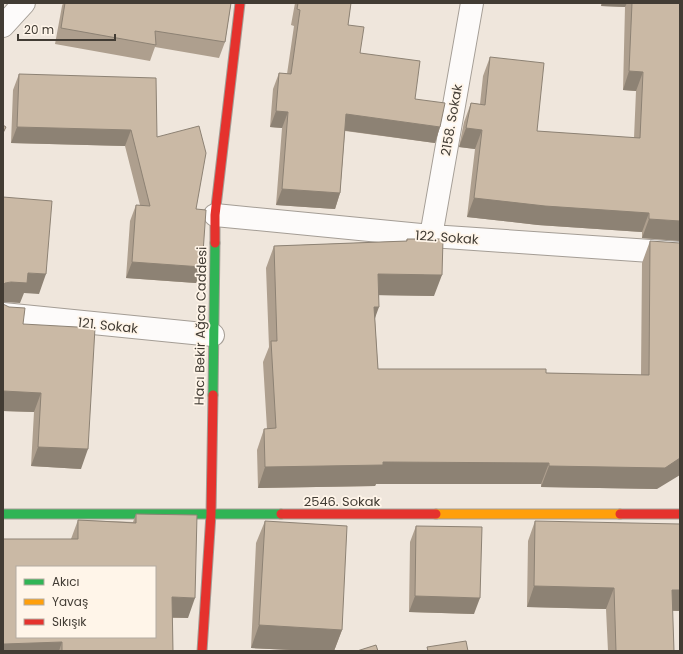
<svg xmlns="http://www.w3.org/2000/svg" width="683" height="654" font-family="Poppins,sans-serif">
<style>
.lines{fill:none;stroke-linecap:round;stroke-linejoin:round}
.street-casing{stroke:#a49d95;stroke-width:24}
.fast-casing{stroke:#a49d95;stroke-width:11}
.slow-casing{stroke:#a49d95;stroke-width:11}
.jam-casing{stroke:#a49d95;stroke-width:11}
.street{stroke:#fdfbfa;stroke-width:22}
.fast{stroke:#30b455;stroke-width:9}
.slow{stroke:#ff9f0a;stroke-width:9}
.jam{stroke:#e5322d;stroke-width:9}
.wall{fill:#ae9f8e}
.shaded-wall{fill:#8d8274}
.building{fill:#cab9a5;stroke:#8d8274;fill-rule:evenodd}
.labels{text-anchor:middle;stroke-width:3.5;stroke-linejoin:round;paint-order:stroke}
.street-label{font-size:13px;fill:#423c34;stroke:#fff5e9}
</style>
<rect width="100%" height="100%" fill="#efe6dc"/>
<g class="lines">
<g class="street-casing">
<path id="street" d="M3,26L24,3
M215,215L431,236L680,253
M431,236L472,3
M3,314L213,335"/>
</g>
<g class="fast-casing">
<path id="fast" d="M213,395L215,243
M3,514H281"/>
</g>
<g class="slow-casing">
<path id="slow" d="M436,514H620"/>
</g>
<g class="jam-casing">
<path id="jam" d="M215,243V215L240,3
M281,514H436
M620,514H680
M202,651L211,514L213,395"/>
</g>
<use href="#street" class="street"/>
<use href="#fast" class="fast"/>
<use href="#slow" class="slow"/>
<use href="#jam" class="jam"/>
</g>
<path class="wall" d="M63,3H231L225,42L219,58L155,47L150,61L55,44L62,6Z
M295,3H351L348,25L360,53L415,99L440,127L435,143L345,131L340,193L335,209L276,205L282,128L270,127L273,89L279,73L287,74L294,26L291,25Z
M601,3H680V241L642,238V232L538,225L467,217L475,149L459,147L464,122L471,103L480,104L483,76L490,57L537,131L634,138L636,91L623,90L625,7L601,6Z
M19,74L157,137L196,209L202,267L196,283L126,278L130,221L136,205H140L125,146L11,143L13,90Z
M407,239L434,296L379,295L375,319L378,369L641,375L642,263L650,241L657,489L541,487V484H376L375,486L258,488L257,450L264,429H267L263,362L269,347L266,268L274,246L406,241Z
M3,304L23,324L81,469L31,466L34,412L3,411Z
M136,514L188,618H172L173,651H3L71,539L78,520L133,522Z
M265,521L342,630L334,651H312L251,648L256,543Z
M535,521L680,611H672L674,651H608L606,609L527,607L528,541Z
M416,526L474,614L409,612L410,542Z"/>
<path class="shaded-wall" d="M603,3H627L625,7L601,6Z
M629,71L643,72L636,91L623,90Z
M276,111L288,112L282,128L270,127Z
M346,114L440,127L435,143L341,130Z
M17,127L131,130L125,146L11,143Z
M466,128L482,130L475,149L459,147Z
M282,189L340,193L335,209L276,205Z
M474,198L649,213L642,232L538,225L467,217Z
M649,219L680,221V241L642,238Z
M132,262L202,267L196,283L126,278Z
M28,273L46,274L39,294L24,293L20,303L3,302V285L5,283L11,282Z
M378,274L442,275L434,296L370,295Z
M374,307H379L371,329Z
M3,391L41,393L34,412L3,411Z
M38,447L88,449L81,469L31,466Z
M680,458V475L657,489L541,487L549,466Z
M383,462L549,463L541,484H376L375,486L258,488L265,467Z
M534,586L614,588L606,609L527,607Z
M672,590H680V611L664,610Z
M415,596L480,598L474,614L409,612Z
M172,597L195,598L188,618L164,617Z
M259,625L342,630L334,651H312L251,648Z
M62,642L59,651H3L4,644Z"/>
<path class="building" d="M65,3H231L225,42L155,31L156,45L61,28Z
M298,3H351L348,25L364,27L360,53L420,61L415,99L445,103L440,127L346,114L340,193L282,189L288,112L276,111L279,73L291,74L300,10L297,9Z
M632,3H680V221L649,219V213L545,206L474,198L482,130L466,128L471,103L485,105L490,57L544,63L537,131L640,138L643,72L629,71Z
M19,74L156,78L157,137L199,126L206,153L196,209L206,210L202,267L132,262L136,205L150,206L131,130L17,127Z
M3,125L6,127L3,133Z
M3,197L52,201L46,274L28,273L27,283L11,282L5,283L3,285Z
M407,239H443L442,275L378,274L379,307H374L378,369H546V373L649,375L650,241L680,243V458L665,468L549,466V463L383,462V465L265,467L264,429L276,428L271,341H277L274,246L407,241Z
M3,304L9,307L25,308L23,324L95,328L88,449L38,447L41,393L3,391Z
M136,514L197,515L195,598L172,597L173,651H62V642L4,644V651H3V539H78V520L136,523ZM17,567H155V637H17Z
M265,521L347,526L342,630L259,625Z
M535,521L680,524V590H672L674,651H616L614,588L534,586Z
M416,526L482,527L480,598L415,596Z
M466,641L468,651H428L427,647Z
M376,645L378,651H357Z"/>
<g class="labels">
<g class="street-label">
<text transform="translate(451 120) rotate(-80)" y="5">2158. Sokak</text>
<text transform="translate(447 237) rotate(4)" y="5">122. Sokak</text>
<text transform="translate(108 325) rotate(6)" y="5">121. Sokak</text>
<text transform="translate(200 326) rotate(-89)" y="5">Hacı Bekir Ağca Caddesi</text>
<text x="342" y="506">2546. Sokak</text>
</g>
</g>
<rect width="683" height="654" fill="none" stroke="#423c34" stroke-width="8"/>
<rect x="16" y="566" width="140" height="72" fill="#fff5e9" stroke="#b3aba1"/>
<rect x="24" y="579" width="20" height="6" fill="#30b455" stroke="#b3aba1"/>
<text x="52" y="586" font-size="12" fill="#423c34">Akıcı</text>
<rect x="24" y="599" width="20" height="6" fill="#ff9f0a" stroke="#b3aba1"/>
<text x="52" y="606" font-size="12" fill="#423c34">Yavaş</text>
<rect x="24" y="619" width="20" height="6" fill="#e5322d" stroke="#b3aba1"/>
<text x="52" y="626" font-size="12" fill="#423c34">Sıkışık</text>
<path d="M18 34v6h97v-6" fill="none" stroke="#423c34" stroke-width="2"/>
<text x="24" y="34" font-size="12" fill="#423c34" stroke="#fff5e9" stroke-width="3" paint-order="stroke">20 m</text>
</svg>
